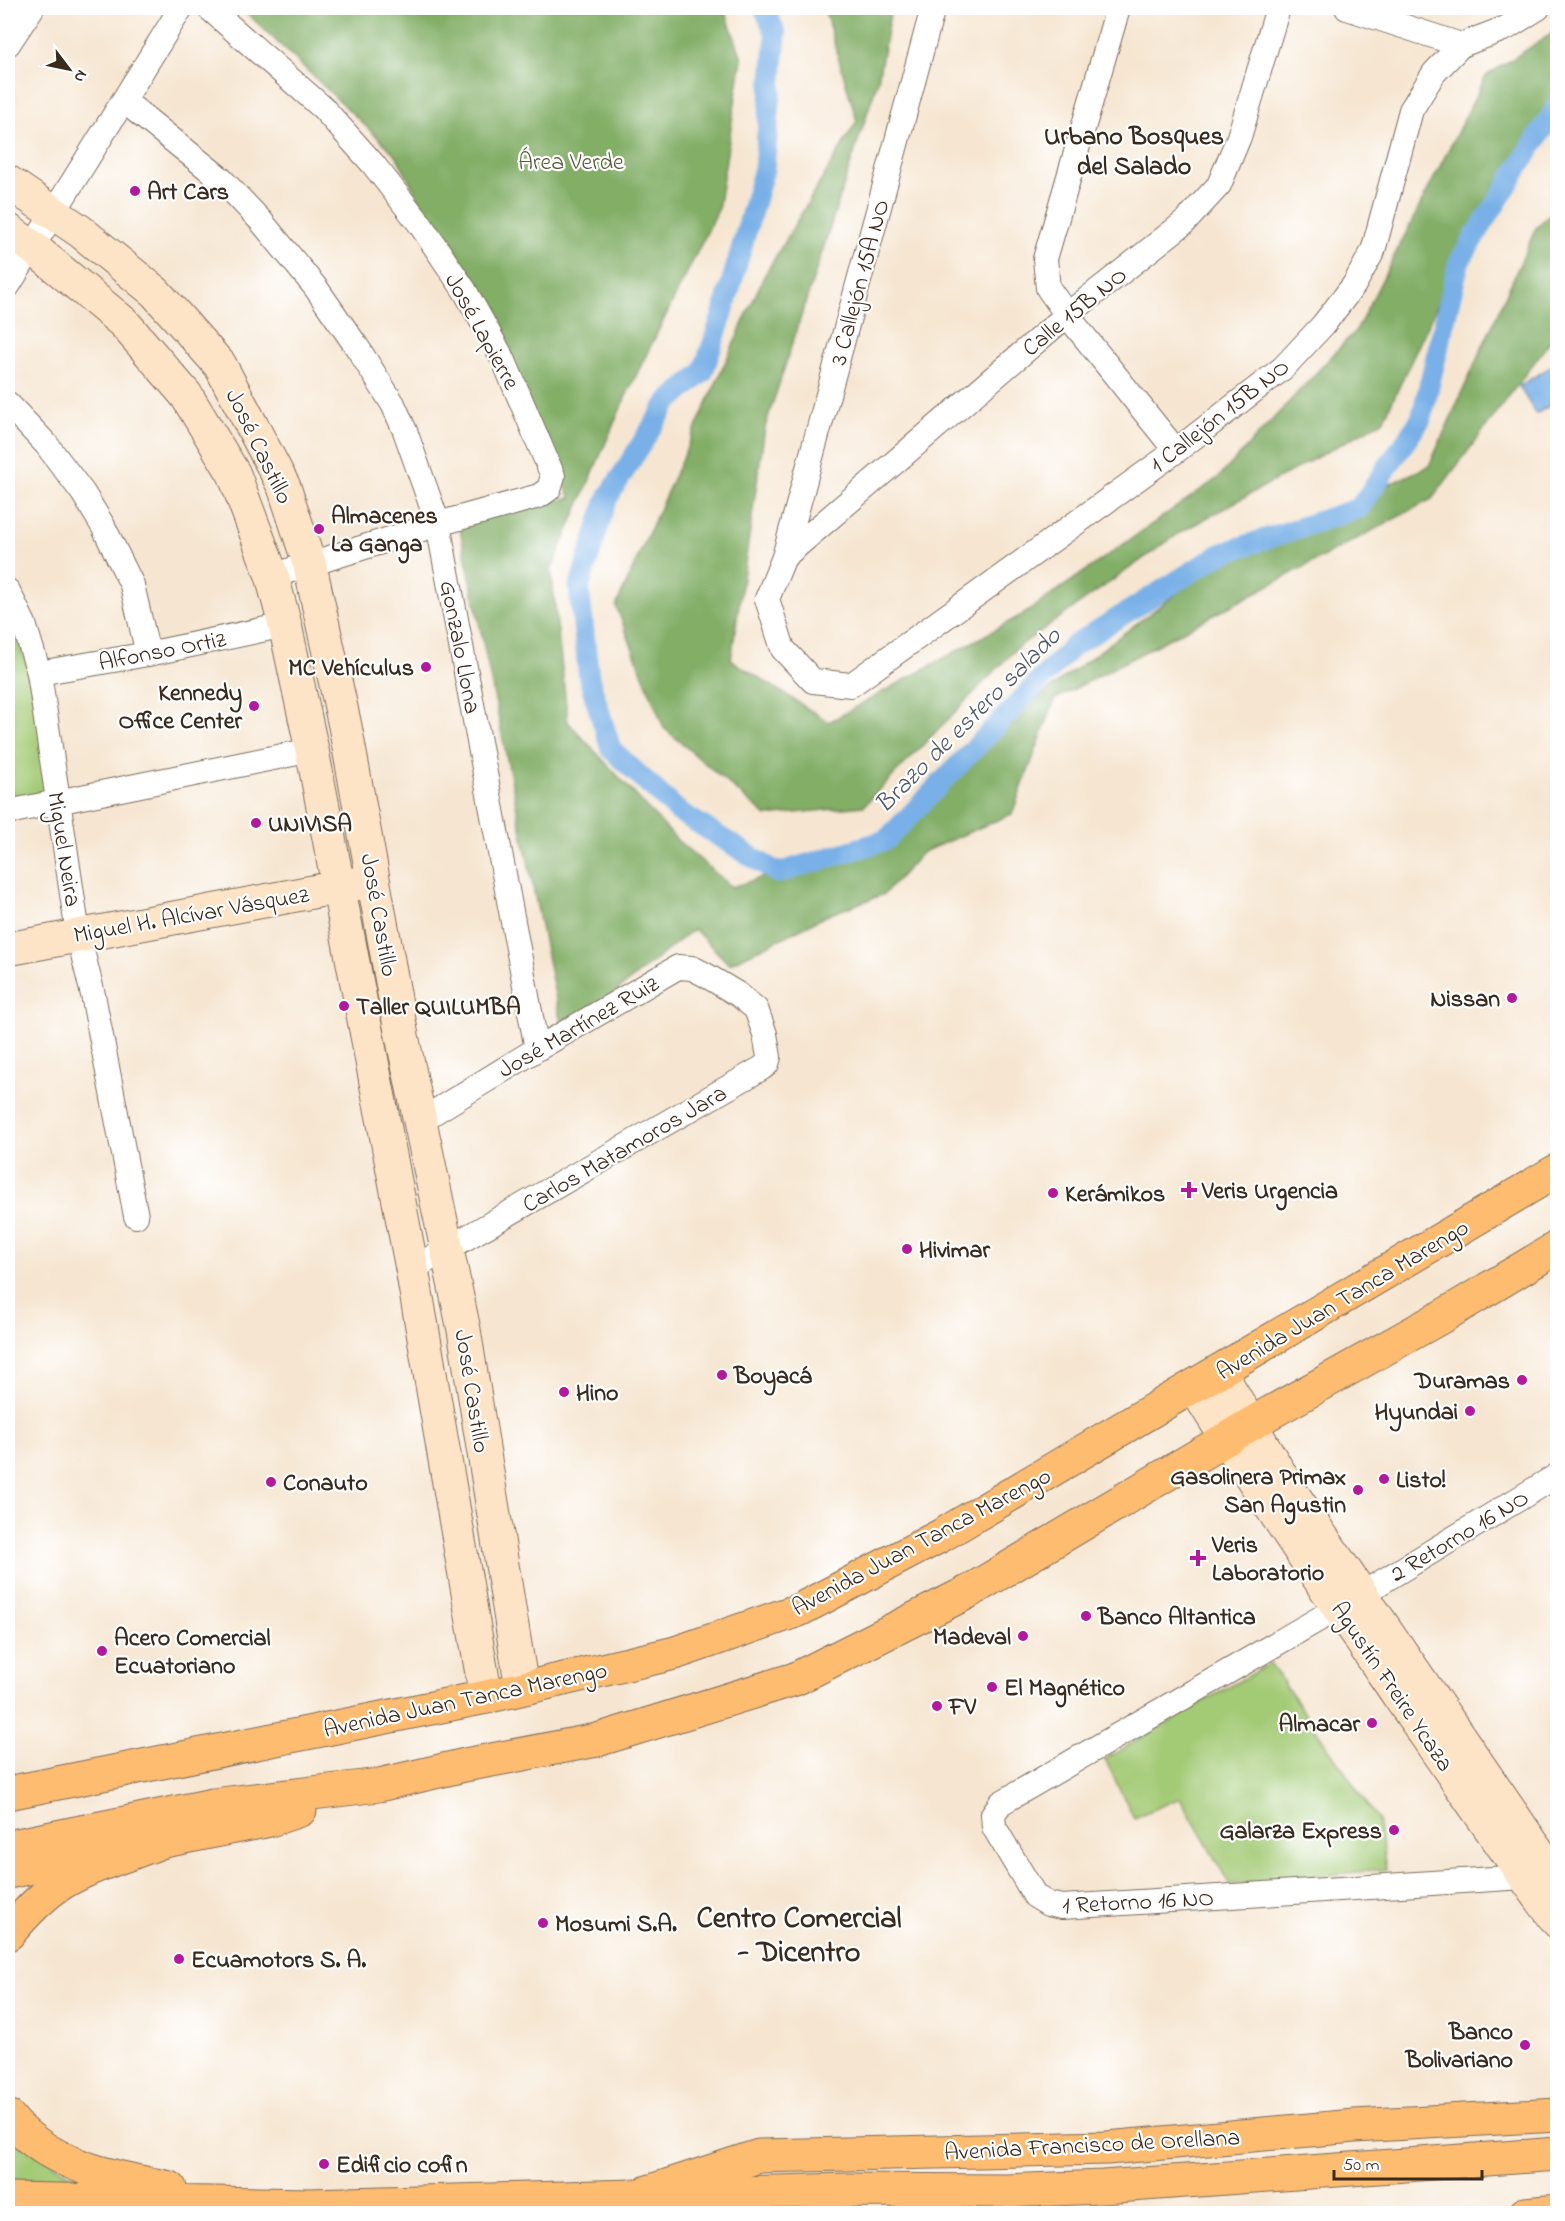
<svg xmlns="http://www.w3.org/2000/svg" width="1565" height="2221" font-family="'Indie Flower',sans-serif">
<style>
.green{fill:#a3ca75;stroke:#6f7a4a;stroke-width:1.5}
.forest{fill:#82ae66;stroke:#5e6c42;stroke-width:1.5}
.water{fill:#78b0e7;stroke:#5a6d82;stroke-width:1.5}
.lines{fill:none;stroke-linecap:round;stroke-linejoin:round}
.canal{stroke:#78b0e7;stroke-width:21}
.street-casing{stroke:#7c6c5d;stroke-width:26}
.secondary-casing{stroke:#7c6c5d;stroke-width:35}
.primary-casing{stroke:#7c6c5d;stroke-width:35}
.highway-casing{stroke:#7c6c5d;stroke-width:35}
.street{stroke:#fff;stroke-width:24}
.secondary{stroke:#fee4c6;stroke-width:33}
.primary{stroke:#fdbc70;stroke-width:33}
.highway{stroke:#fdbc70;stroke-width:33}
.poi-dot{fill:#b5179e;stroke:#fff;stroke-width:2}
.labels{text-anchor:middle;stroke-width:4.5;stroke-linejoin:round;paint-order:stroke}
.park-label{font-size:24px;fill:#5a5a38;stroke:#fff}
.poi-label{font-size:24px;font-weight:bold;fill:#3b2a1e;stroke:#fff;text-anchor:start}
.street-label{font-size:24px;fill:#3b2a1e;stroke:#fff}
.neighbourhood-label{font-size:26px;font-weight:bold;fill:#3b2a1e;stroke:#fff}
.water-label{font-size:26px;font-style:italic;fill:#505964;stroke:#fff}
.district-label{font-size:30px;font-weight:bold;fill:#3b2a1e;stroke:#fff}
</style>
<rect width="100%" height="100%" fill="#fff"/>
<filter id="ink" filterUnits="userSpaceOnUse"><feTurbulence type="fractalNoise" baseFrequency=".0167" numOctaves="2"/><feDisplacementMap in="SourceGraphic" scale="12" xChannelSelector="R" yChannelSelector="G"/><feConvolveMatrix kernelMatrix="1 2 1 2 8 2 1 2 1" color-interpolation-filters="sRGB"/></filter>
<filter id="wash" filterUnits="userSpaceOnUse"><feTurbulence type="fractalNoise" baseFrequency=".008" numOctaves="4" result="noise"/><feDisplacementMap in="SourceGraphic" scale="24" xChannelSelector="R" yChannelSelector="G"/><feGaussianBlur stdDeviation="1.35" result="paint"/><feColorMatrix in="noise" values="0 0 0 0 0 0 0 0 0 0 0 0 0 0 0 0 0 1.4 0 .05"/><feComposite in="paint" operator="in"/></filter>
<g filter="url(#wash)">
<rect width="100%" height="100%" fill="#f6e6d1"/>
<path class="green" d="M8,616C36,673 41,740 52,802L8,810Z
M1270,1663L1378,1820L1386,1869L1230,1885L1180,1798L1134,1818L1105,1759Z
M8,2136L87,2184L8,2179Z"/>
<path class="forest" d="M238,8H724L742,58L718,210L625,398L551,570L568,722L677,840L732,887L899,834L992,732L1220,561L1429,466L1536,228L1557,207V332L1432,499L1055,699L1012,814L923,852L884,894L828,915L729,964L694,929L563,1034L458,519L571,498L396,155L251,17Z
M824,8H891L878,80L765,427L731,660L829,722L1027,612L1219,477L1357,329L1486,76L1557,30V102L1458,262L1383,421L1181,532L1017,648L864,806L766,816L664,728L616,606L764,276L857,121Z"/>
<path class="water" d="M1557,363V401L1536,414L1519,386Z"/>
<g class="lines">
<path class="canal" d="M764,8L776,34L764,169L722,316L703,372L667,403L607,499L579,588L589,678L611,749L678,811L778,873L886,840L1073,646L1220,554L1359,508L1421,419L1459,262L1558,105"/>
</g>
</g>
<g filter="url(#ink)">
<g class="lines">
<g class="street-casing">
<path id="street" d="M209,8L323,108L373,164L420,224L465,291L504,361L553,476L549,489L539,496L438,524L272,576
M933,8L784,557L767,599L783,649L813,681L851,685L1176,451L1283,368L1323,325L1354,285L1373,251L1411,110L1434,73L1461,45
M1118,8L1045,259L1048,288L1067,315L1176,451
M1347,8L1461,45L1506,28L1538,8
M8,44L32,8
M124,101L221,179L261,221L316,288L357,347L393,404L405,431L438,524L537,1049
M8,286L181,8
M8,404L46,444L83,493L103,526L132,585L148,654
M784,557L1067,315L1185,222L1219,185L1239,137L1278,8
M8,591L24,624L39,673L78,934L93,995L136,1216
M39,673L148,654L285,625
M8,812L312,750
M412,1269L762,1068L767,1064L769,1057L765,1034L756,1009L739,995L704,974L692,968L678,967L537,1049L420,1121
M1360,1595L1558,1475
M1338,1608L1001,1803L993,1814L994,1827L1035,1896L1048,1904L1062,1907L1524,1877"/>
</g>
<g class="secondary-casing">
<path id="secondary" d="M8,182L80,231L155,292L220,365L284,487L310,566L345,726L401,1031L464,1330L522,1688
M8,230L32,247L124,323L186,395L234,474L272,576L285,625L312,750L412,1269L486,1697
M8,949L360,883
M1219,1371L1287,1486L1558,1881
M1194,1386C1259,1492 1330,1595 1400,1698C1452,1773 1503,1849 1558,1922"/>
</g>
<g class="primary-casing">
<path id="primary" d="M8,1793L486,1697L675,1653L799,1610L942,1535L1558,1170
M8,1847L213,1805L379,1785L465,1765L597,1740L795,1679L968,1592L1268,1414L1443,1316L1558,1247
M8,1872L270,1820L300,1810
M648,2192L759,2156L1107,2148L1354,2126L1558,2115"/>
</g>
<g class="highway-casing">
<path id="highway" d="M8,1934C23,1916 41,1896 62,1883C92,1865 128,1855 161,1842
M8,2116C47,2166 110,2176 170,2188
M8,2199L310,2205L847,2190L1005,2191L1103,2187L1558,2154
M1525,2214L1558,2211"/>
</g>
<use href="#street" class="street"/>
<use href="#secondary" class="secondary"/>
<use href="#primary" class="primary"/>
<use href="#highway" class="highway"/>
</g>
</g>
<g class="poi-dot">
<circle cx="135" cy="191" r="6"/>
<circle cx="319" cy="529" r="6"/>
<circle cx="426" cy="667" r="6"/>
<circle cx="254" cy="706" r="6"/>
<circle cx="256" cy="823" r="6"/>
<circle cx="1512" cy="998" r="6"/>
<circle cx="344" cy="1006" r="6"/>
<path d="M1186 1181h6v6h6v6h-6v6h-6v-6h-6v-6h6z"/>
<circle cx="1053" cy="1193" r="6"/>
<circle cx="907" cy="1249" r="6"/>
<circle cx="722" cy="1375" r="6"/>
<circle cx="1522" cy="1380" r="6"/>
<circle cx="564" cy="1392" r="6"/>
<circle cx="1470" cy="1411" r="6"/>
<circle cx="1384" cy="1479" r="6"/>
<circle cx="271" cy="1482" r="6"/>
<circle cx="1358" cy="1490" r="6"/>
<path d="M1195 1549h6v6h6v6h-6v6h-6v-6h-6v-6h6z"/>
<circle cx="1086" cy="1616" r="6"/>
<circle cx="1023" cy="1636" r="6"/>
<circle cx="102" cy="1651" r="6"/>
<circle cx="992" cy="1687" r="6"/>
<circle cx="937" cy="1706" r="6"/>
<circle cx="1372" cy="1723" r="6"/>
<circle cx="1394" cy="1830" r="6"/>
<circle cx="543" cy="1923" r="6"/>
<circle cx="179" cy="1959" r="6"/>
<circle cx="1525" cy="2045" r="6"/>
<circle cx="324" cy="2164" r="6"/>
</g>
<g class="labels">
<g class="park-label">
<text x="571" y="169">Área Verde</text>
</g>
<g class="poi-label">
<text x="147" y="199">Art Cars</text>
<text x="331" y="523">Almacenes<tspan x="331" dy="28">La Ganga</tspan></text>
<text x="414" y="675" text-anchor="end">MC Vehículus</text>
<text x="242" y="700" text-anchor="end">Kennedy<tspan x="242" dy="28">Office Center</tspan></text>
<text x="268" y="831">UNIVISA</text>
<text x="1500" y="1006" text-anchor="end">Nissan</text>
<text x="356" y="1014">Taller QUILUMBA</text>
<text x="1202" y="1198">Veris Urgencia</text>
<text x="1065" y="1201">Kerámikos</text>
<text x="919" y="1257">Hivimar</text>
<text x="734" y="1383">Boyacá</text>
<text x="1510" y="1388" text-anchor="end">Duramas</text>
<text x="576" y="1400">Hino</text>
<text x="1458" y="1419" text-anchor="end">Hyundai</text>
<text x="1346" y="1484" text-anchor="end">Gasolinera Primax<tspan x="1346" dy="28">San Agustin</tspan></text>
<text x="1396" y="1487">Listo!</text>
<text x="283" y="1490">Conauto</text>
<text x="1212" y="1552">Veris<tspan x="1212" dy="28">Laboratorio</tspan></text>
<text x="1098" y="1624">Banco Altantica</text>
<text x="1011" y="1644" text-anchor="end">Madeval</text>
<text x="114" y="1645">Acero Comercial<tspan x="114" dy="28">Ecuatoriano</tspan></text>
<text x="1004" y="1695">El Magnético</text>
<text x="949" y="1714">FV</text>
<text x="1360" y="1731" text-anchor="end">Almacar</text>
<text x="1382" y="1838" text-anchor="end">Galarza Express</text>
<text x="555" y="1931">Mosumi S.A.</text>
<text x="191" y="1967">Ecuamotors S. A.</text>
<text x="1513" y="2039" text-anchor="end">Banco<tspan x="1513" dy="28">Bolivariano</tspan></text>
<text x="336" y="2172">Edificio cofin</text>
</g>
<g class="street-label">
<text transform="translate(859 282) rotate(-75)" y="8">3 Callejón 15A NO</text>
<text transform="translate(1074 311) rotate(-39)" y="8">Calle 15B NO</text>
<text transform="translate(483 331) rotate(61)" y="8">José Lapierre</text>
<text transform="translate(1219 415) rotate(-38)" y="8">1 Callejón 15B NO</text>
<text transform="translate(260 446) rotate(64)" y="8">José Castillo</text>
<text transform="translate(461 647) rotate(79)" y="8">Gonzalo Llona</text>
<text transform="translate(162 650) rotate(-11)" y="8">Alfonso Ortiz</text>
<text transform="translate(65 849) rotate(81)" y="8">Miguel Neira</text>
<text transform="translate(191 914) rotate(-10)" y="8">Miguel H. Alcívar Vásquez</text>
<text transform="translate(380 915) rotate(80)" y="8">José Castillo</text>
<text transform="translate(578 1026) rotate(-30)" y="8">José Martínez Ruiz</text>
<text transform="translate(624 1148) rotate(-30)" y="8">Carlos Matamoros Jara</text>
<text transform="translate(1342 1299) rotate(-31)" y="8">Avenida Juan Tanca Marengo</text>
<text transform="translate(473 1391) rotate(81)" y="8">José Castillo</text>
<text transform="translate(1459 1535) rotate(-31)" y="8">2 Retorno 16 NO</text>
<text transform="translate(921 1541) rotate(-28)" y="8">Avenida Juan Tanca Marengo</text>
<text transform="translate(1393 1686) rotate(56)" y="8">Agustín Freire Ycaza</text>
<text transform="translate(465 1699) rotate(-12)" y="8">Avenida Juan Tanca Marengo</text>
<text transform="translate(1138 1901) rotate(-3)" y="8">1 Retorno 16 NO</text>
<text transform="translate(1092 2144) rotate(-3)" y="8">Avenida Francisco de Orellana</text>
</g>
<g class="neighbourhood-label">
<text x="1134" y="144">Urbano Bosques<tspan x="1134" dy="30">del Salado</tspan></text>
</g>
<g class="water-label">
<text transform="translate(967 719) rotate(-45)" y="9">Brazo de estero salado</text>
</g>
<g class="district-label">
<text x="799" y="1927">Centro Comercial<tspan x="799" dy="34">- Dicentro</tspan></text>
</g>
</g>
<rect width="1565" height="2221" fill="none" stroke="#fff" stroke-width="30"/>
<g transform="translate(69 69) rotate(122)" stroke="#ffffff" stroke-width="4.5" paint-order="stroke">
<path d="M0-4.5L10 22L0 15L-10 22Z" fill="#3b2a1e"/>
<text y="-9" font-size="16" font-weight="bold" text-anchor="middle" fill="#3b2a1e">N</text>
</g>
<path d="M1334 2170v9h148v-9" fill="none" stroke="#3b2a1e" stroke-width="3"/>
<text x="1343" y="2170" font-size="18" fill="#3b2a1e" stroke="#ffffff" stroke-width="4.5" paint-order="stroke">50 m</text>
</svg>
